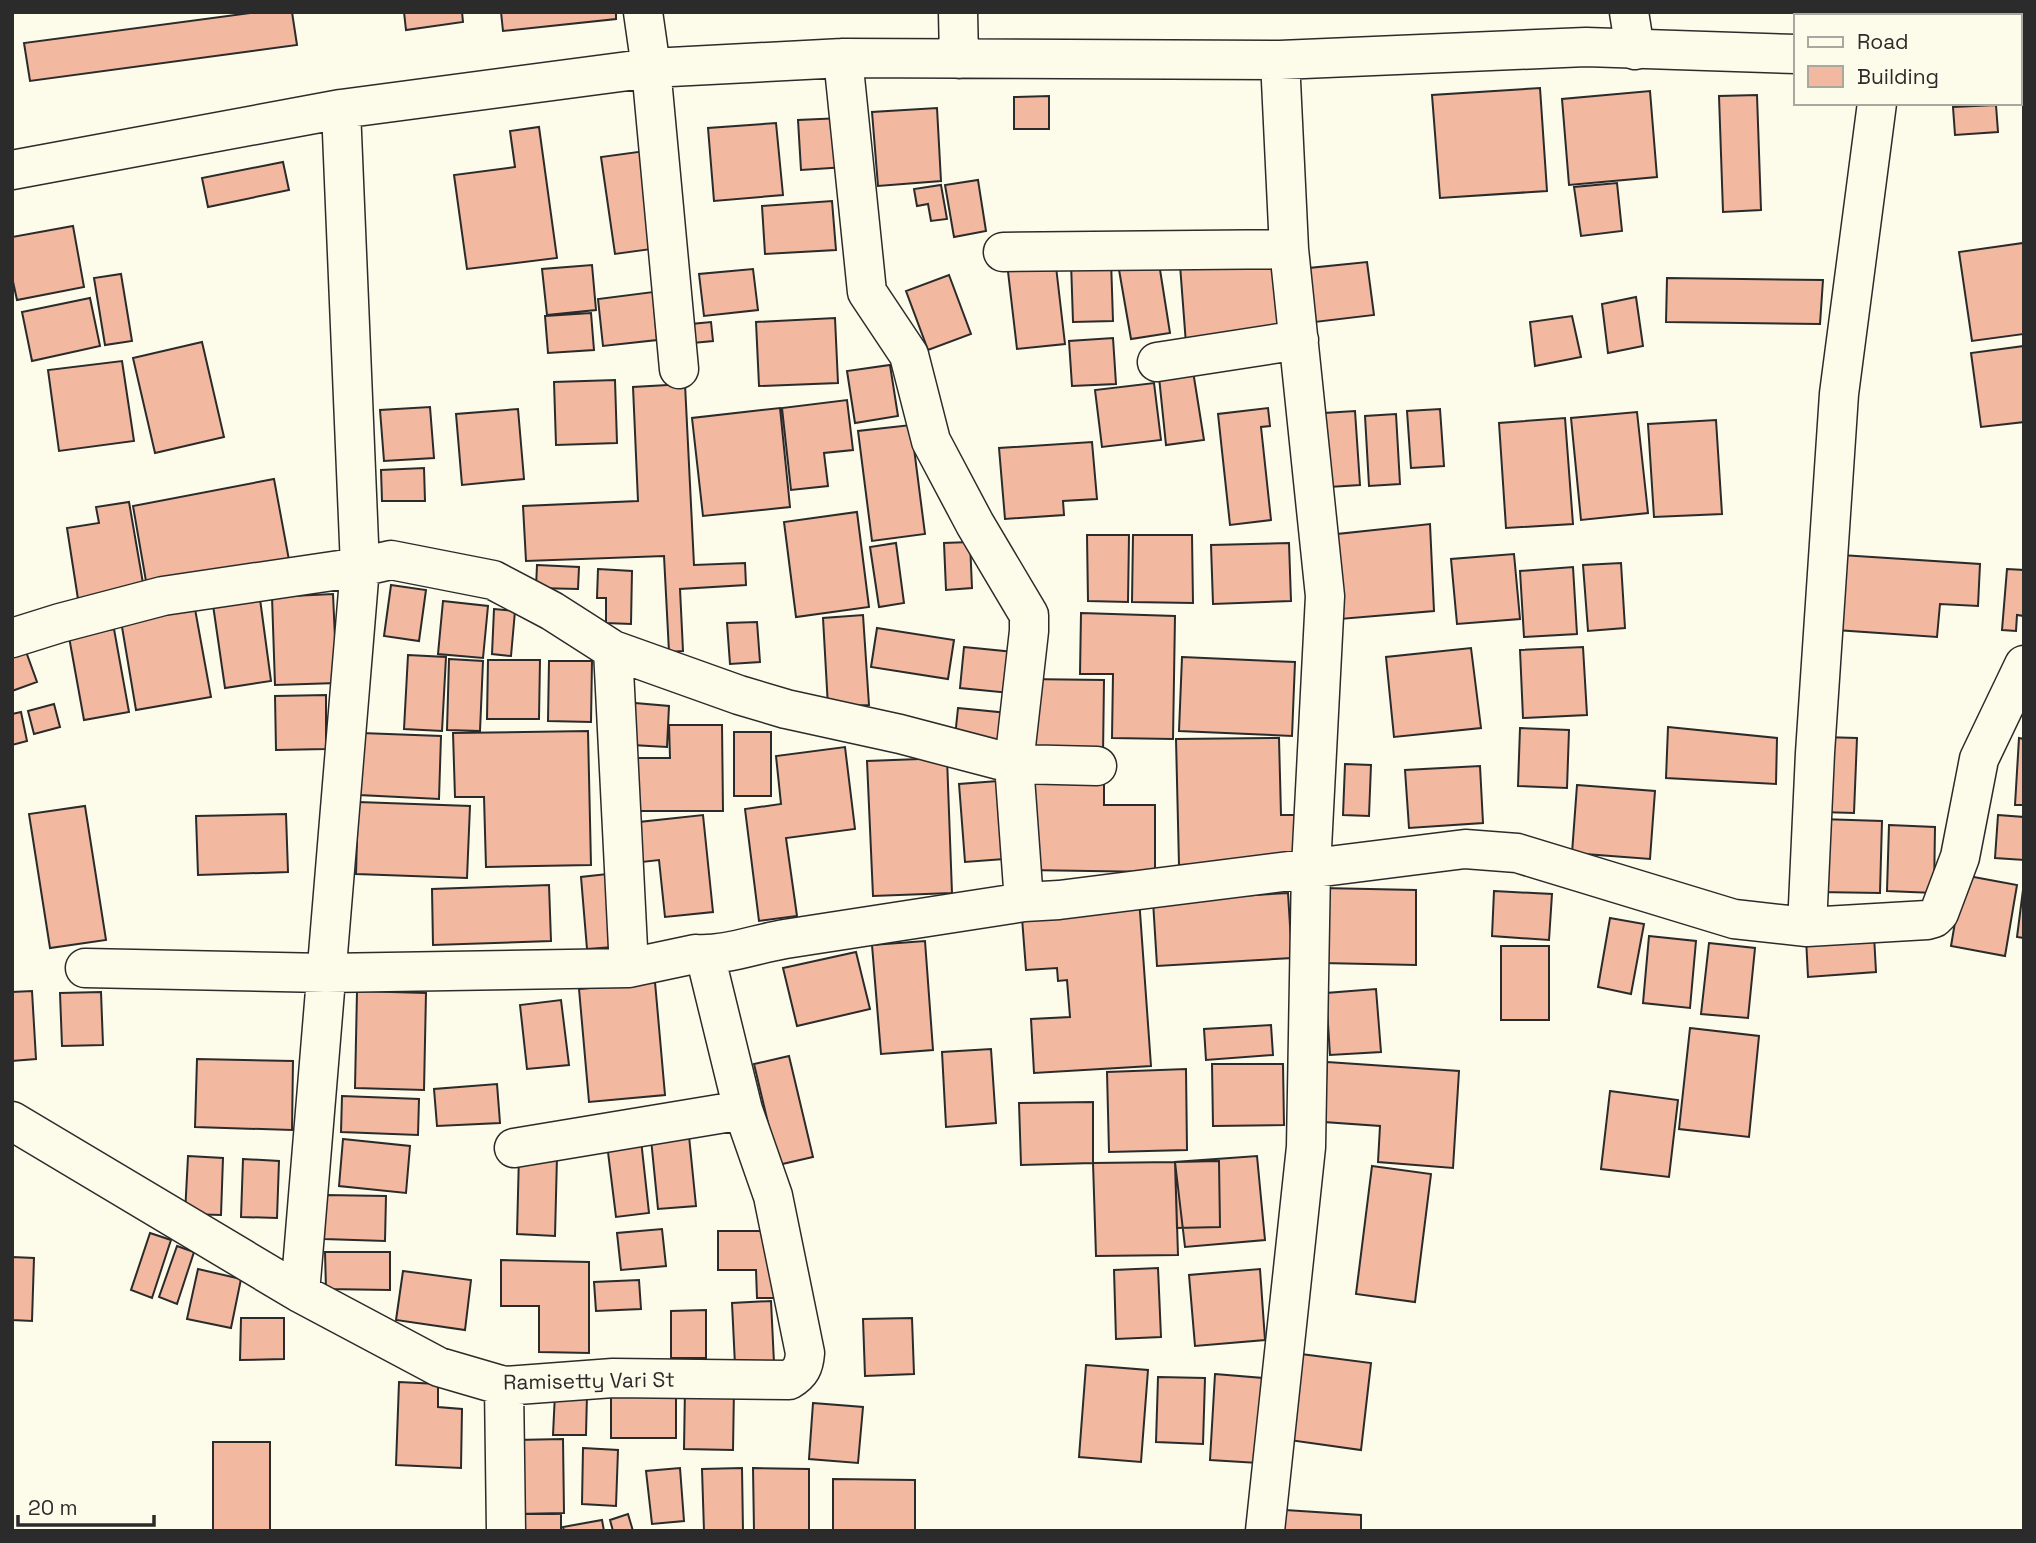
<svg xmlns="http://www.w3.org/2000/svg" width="2036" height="1543" font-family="'Space Grotesk',sans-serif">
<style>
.building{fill:#f2b8a0;stroke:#2b2b2b;stroke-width:2}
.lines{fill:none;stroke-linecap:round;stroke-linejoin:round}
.minor-casing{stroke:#2b2b2b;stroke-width:41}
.tertiary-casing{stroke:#2b2b2b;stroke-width:41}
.minor{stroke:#fdfbea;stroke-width:38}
.tertiary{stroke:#fdfbea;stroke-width:38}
.labels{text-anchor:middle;stroke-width:5;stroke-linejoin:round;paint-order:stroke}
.street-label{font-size:21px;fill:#2b2b2b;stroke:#fdfbea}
</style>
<rect width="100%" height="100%" fill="#fdfbea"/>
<path class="building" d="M258,12H292L297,45L30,81L24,43Z
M404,12H462L463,22L406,30Z
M501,12H616V19L503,31Z
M1540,88L1547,191L1440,198L1432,95Z
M1650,91L1657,177L1569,185L1562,99Z
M1757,95L1761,210L1723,212L1719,96Z
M1049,96V129H1014V97Z
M1996,105L1998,132L1955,135L1953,107Z
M937,108L941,181L878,186L872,112Z
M842,118L846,167L801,170L798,120Z
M776,123L783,195L714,201L708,128Z
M539,127L557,258L467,269L454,175L515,167L510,131Z
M645,151L659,248L615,254L601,157Z
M283,162L289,190L208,207L202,178Z
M978,180L986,231L954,237L945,185Z
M1617,183L1622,231L1581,236L1574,187Z
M941,185L947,219L931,221L928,204L917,206L914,189Z
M832,201L836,250L765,254L762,206Z
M73,226L84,287L17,300L12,277V237Z
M2023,243L2024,334L1972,341L1959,252Z
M1158,257L1170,333L1131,339L1118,264Z
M1281,257L1287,336L1186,344L1180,265Z
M1055,258L1065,344L1017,349L1007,263Z
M1111,260L1113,321L1073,322L1071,262Z
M1367,262L1374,315L1315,322L1309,268Z
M592,265L596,310L547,315L542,269Z
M753,269L758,310L704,316L699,274Z
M121,274L132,341L105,345L94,278Z
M949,275L971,334L928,350L906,291Z
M1667,278L1823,280L1820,324L1666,322Z
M653,292L657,340L603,346L598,299Z
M1636,297L1643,346L1608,353L1602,304Z
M90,298L100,346L32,361L22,312Z
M591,313L594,350L548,353L545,316Z
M1572,316L1581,357L1535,366L1530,322Z
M835,318L838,383L759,386L756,322Z
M711,322L713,341L693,343L691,324Z
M1113,338L1116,384L1072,386L1069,341Z
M202,342L224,437L155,453L133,358Z
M2024,346V422L1981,427L1971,353Z
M122,361L134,441L59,451L48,370Z
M890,365L898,416L855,423L847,371Z
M1193,371L1204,440L1166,445L1159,377Z
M615,380L617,443L556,445L554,382Z
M1154,383L1161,440L1102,447L1095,390Z
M685,384L694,565L745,563L746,585L680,589L683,651L669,652L664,556L526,561L523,506L638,501L633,387Z
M847,400L853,450L824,453L828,486L791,490L782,408Z
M430,407L434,458L384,461L380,410Z
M780,408L790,507L703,516L692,418Z
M1268,408L1270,426L1261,427L1271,520L1230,525L1218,414Z
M518,409L524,479L462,485L456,414Z
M1440,409L1444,466L1411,468L1407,411Z
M1355,411L1360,485L1329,487L1324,413Z
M1637,412L1648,513L1581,520L1571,418Z
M1396,414L1400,484L1369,486L1365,416Z
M1565,418L1573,524L1506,528L1499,423Z
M1716,420L1722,514L1654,517L1648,424Z
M911,425L925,534L872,541L858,431Z
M1092,442L1097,499L1063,501L1064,515L1005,519L999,448Z
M424,468L425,501H382L381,470Z
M274,479L289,560L147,587L133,506Z
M129,502L144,589L78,599L67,528L99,523L96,507Z
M857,512L869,607L796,617L784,522Z
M1430,524L1434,611L1340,619L1328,535Z
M1087,535H1129L1128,602L1088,601Z
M1133,535H1192L1193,603L1132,602Z
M970,542L972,588L946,590L944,543Z
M896,543L904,603L879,607L870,547Z
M1289,543L1291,601L1213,604L1211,545Z
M1514,554L1520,619L1457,624L1451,559Z
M1841,555L1980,564L1978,606L1940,604L1937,637L1836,630Z
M1621,563L1625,628L1588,631L1583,565Z
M537,565L579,567L578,589L536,588Z
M1573,567L1577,634L1524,637L1520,571Z
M598,569L632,571L631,624L606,623V598H597Z
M2007,569L2024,570V616L2017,615L2016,631L2002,630Z
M391,585L426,590L419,641L384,636Z
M333,594L337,683L275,685L272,597Z
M260,599L271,681L225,688L213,605Z
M443,601L488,606L483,658L438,654Z
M195,609L211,697L136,710L121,621Z
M494,609L515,611L511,656L492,654Z
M1081,613L1175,616L1173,739L1112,738L1113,674H1080Z
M863,615L869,705L828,707L823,618Z
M757,622L760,662L730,664L727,623Z
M877,628L954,640L948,679L871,667Z
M114,629L129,712L84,720L69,637Z
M24,646L37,682L12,691V650Z
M964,647L1014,652L1010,693L960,688Z
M1583,647L1587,715L1523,718L1520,650Z
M1471,648L1481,728L1394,737L1386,657Z
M408,655L446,657L442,731L404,729Z
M1182,657L1295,662L1292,736L1179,731Z
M449,659L483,661L480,731L447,730Z
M488,660H540L539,719H487Z
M549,661H592L591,722L548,721Z
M1025,679L1104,680L1103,755L1024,754Z
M326,695V749L276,750L275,696Z
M635,703L669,706L667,747L632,745Z
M54,704L60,727L34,734L28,711Z
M958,708L1008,713L1006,742L955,737Z
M21,712L27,741L12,745V714Z
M669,725H722L723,811H626V758H670Z
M1668,727L1777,738L1776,784L1666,778Z
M1520,728L1569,730L1567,788L1518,786Z
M588,731L591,865L486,867L484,797H455L453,733Z
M734,732H771V796H734Z
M361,733L441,736L439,799L359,795Z
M1822,737L1857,738L1854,813L1820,812Z
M1279,738L1281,815H1305L1306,862L1179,865L1176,739Z
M2019,738L2024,739V805H2015Z
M845,747L855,829L786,838L797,916L759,921L745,809L781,804L776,756Z
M947,758L952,893L873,896L867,761Z
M1345,764L1371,765L1369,816L1343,815Z
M1480,766L1483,823L1409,828L1405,770Z
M1027,775L1104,777V805H1155V872L1026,870Z
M1011,780L1018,858L965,862L959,784Z
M1577,785L1655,791L1650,859L1572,853Z
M358,802L470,806L467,878L356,874Z
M85,806L106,940L50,948L29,814Z
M286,814L288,872L198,875L196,816Z
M703,815L713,912L665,917L659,860L633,863L630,823Z
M1998,815L2024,817V860L1995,858Z
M1820,819L1882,821L1880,893L1818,892Z
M1889,825L1935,827L1934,893L1887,891Z
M607,874L614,947L587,949L581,877Z
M1963,875L2017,885L2005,956L1951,946Z
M2024,882V938L2017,937Z
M549,885L551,941L433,945L432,889Z
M1322,888L1416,890V965L1322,963Z
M1494,891L1552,894L1549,940L1492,936Z
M1288,893L1292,958L1157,966L1153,901Z
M1139,898L1151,1066L1034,1073L1031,1019L1070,1017L1067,980L1058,981L1057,968L1026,970L1022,918Z
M1610,918L1644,924L1631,994L1598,987Z
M1874,935L1876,972L1808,977L1806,938Z
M1649,936L1696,941L1690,1008L1643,1003Z
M925,941L933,1050L881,1054L872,945Z
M1709,943L1755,948L1748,1018L1701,1014Z
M1501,946H1549V1020H1501Z
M856,952L870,1009L797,1026L783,968Z
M655,982L665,1095L589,1102L579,989Z
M1376,989L1381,1052L1330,1055L1326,993Z
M32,991L36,1059L12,1061V992Z
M357,991L426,993L424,1090L355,1088Z
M101,992L103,1045L62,1046L60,993Z
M561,1000L569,1065L527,1069L520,1005Z
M1271,1025L1273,1055L1206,1060L1204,1029Z
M1690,1028L1759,1036L1749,1137L1679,1129Z
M991,1049L996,1123L946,1127L942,1052Z
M789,1056L813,1157L778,1165L754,1064Z
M197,1059L293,1061L292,1130L195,1127Z
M1327,1062L1459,1071L1453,1168L1378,1162L1380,1126L1324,1122Z
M1212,1064H1283L1284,1125L1213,1126Z
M1186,1069L1187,1150L1109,1152L1107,1072Z
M497,1084L500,1123L437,1126L434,1089Z
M1610,1091L1678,1100L1669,1177L1601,1169Z
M342,1096L419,1099L418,1135L341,1132Z
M1093,1102V1163L1021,1165L1019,1103Z
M689,1136L696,1206L658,1209L651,1139Z
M343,1139L410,1146L406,1193L339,1186Z
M641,1140L649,1213L616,1217L607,1144Z
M519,1154L557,1156L555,1236L517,1234Z
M188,1156L223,1158L221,1215L185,1214Z
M1257,1156L1265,1240L1185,1247L1175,1162Z
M243,1159L279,1161L277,1218L241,1217Z
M1219,1161L1220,1227L1177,1228L1175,1162Z
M1175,1162L1178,1255L1096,1256L1093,1163Z
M1372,1166L1431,1174L1415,1302L1356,1294Z
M325,1195L386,1196L385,1241L324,1239Z
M662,1229L666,1266L621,1270L617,1233Z
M718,1231H775L776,1298H757L756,1270H718Z
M150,1233L171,1240L152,1298L131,1290Z
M177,1246L194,1252L177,1304L159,1297Z
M325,1252H390V1290L326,1289Z
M12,1257L34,1258L32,1321L12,1320Z
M501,1260L589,1262V1353L539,1352V1306H501Z
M1158,1268L1161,1337L1116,1339L1114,1270Z
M198,1269L241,1279L231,1328L187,1319Z
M1260,1269L1265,1340L1195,1346L1189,1275Z
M403,1271L471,1280L465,1330L396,1320Z
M639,1280L641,1309L596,1311L594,1282Z
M771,1301L774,1363L735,1365L732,1303Z
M706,1310V1358H671V1311Z
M241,1318H284V1359L240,1360Z
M912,1318L914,1374L865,1376L863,1319Z
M1301,1354L1371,1363L1361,1450L1289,1440Z
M1086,1365L1148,1370L1141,1462L1079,1457Z
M1215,1374L1263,1378L1258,1463L1210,1460Z
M1158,1377L1205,1378L1203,1444L1156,1442Z
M399,1382L438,1384V1407L462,1409L461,1468L396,1465Z
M676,1387V1438H611V1388Z
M685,1387L734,1388L733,1450L684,1449Z
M555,1393L587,1394L586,1435H553Z
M813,1403L863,1407L858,1463L809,1459Z
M563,1439L564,1513L516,1514L515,1440Z
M213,1442H270V1531H213Z
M583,1448L618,1450L616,1506L582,1504Z
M680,1468L684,1521L652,1524L646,1471Z
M742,1468L743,1531H704L702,1469Z
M753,1468L809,1469V1531H754Z
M833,1479L915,1480V1531H833Z
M1269,1509L1361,1515V1531H1267Z
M516,1514H561V1531H515Z
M628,1514L633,1531H613L610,1520Z
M602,1520L604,1531H564L563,1527Z"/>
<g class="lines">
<g class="minor-casing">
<path id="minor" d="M643,12L651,68L679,369
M958,12L959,59
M1853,12V16
M843,58L867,292L909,355L931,441L975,524L1029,615V631L1014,764L1024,902
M2020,65H2024
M12,170L341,109L651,68L843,58L1280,60L1586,47L1796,54
M1003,252L1289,249
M1157,362L1299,340
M12,638L60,623L163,596L360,567L391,560L493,580L552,611L613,650L739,695L786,709L900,734L1014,764L1097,766
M613,650L629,968
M1807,927L1815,753L1839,394L1877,103
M85,968L326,973L629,968L695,954C726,956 755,944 785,939C865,926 945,914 1024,902L1059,900L1465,849L1517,853L1734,919L1807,927L1927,920L1934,918L1939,913L1960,857L1979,759L2024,665
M12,1121L300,1293L439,1367L504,1386L613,1378L789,1380C801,1373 804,1366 805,1353L773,1196L743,1110L705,955
M514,1148L743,1110
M300,1293L360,567L341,109
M504,1386L506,1531
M1265,1531L1306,1147L1311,868L1325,596L1289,249L1280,60"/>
</g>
<g class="tertiary-casing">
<path id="tertiary" d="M1629,12L1635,50"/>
</g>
<use href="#minor" class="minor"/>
<use href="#tertiary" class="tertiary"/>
</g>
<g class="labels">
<g class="street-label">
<text transform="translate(589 1381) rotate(-1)" y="7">Ramisetty Vari St</text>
</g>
</g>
<rect width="2036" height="1543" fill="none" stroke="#2b2b2b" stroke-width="28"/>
<rect x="1794" y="14" width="228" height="91" fill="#fdfbea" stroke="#a9a89e" stroke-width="2"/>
<rect x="1808" y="37" width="35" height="10" fill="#fdfbea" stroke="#a9a89e" stroke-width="2"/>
<text x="1857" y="49" font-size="21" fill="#2b2b2b">Road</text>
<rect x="1808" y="66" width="35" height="21" fill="#f2b8a0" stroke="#a9a89e" stroke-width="2"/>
<text x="1857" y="84" font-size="21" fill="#2b2b2b">Building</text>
<path d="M18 1515v10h136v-10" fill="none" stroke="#2b2b2b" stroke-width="3.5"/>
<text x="28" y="1515" font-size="21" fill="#2b2b2b" stroke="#fdfbea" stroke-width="5" paint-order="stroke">20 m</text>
</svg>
